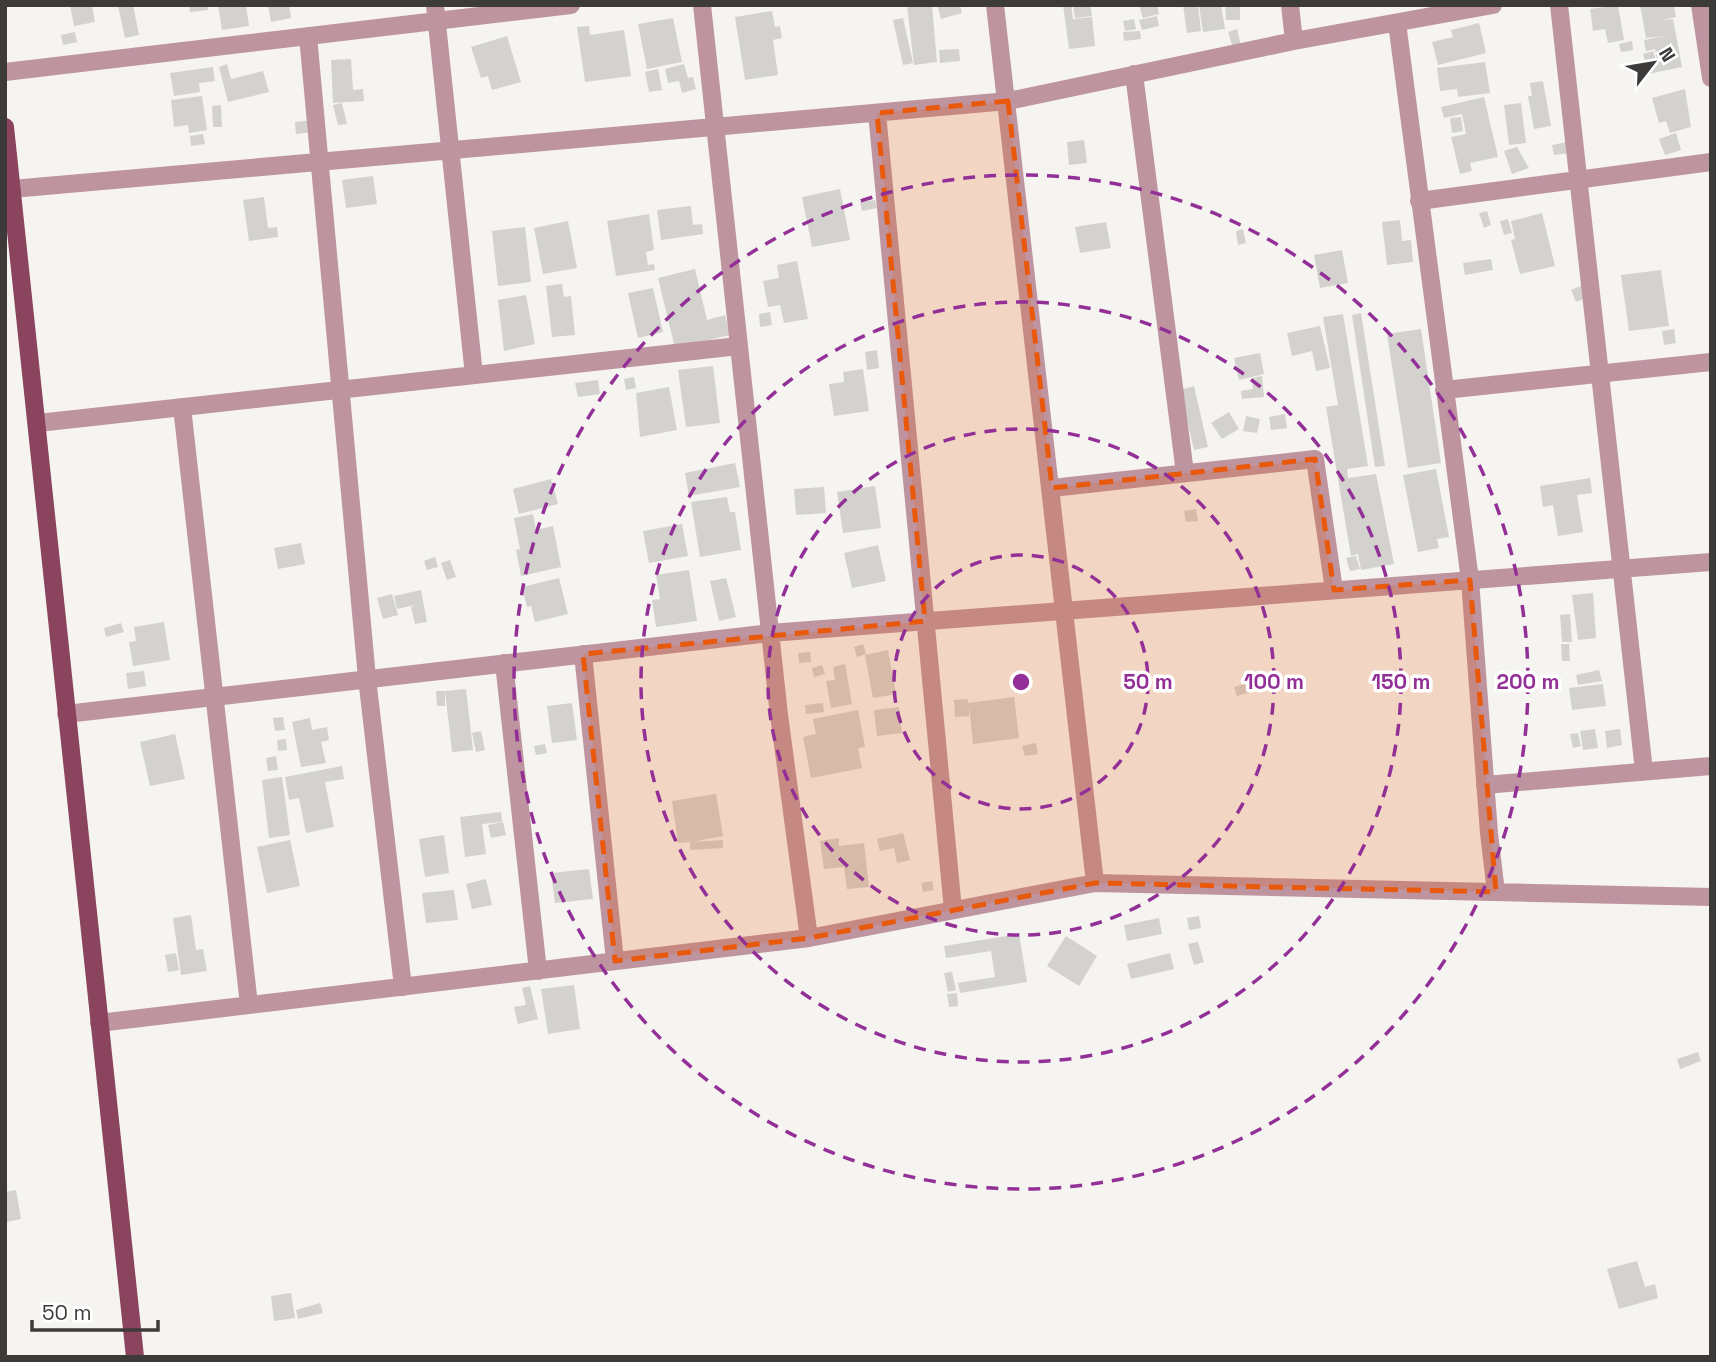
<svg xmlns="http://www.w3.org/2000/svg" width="1716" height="1362" font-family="'Space Grotesk',sans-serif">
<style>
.building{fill:#d4d2cf}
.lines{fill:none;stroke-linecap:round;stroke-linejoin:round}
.minor{stroke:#bf94a1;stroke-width:18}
.major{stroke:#8b445d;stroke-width:18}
.marked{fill:#e8590c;fill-opacity:0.2;stroke:#e8590c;stroke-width:5;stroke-dasharray:14 9;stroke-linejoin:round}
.ring{fill:none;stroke:#933097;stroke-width:3.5;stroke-dasharray:12 9}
.centre{fill:#933097;stroke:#fff;stroke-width:3.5}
.ring-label{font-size:21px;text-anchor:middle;font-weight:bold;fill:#933097;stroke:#fff;stroke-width:7;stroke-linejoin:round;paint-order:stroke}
</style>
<rect width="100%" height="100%" fill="#f5f4f0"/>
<path class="building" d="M70,5H92L95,22L74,26Z
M133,5L139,35L125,38L118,6Z
M189,5H207L208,10L190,12Z
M218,5H246L249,26L222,30Z
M268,5H289L291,18L271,22Z
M907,5H932L937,62L914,65Z
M937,5H960L962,13L941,19Z
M1063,5H1071L1073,19L1092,17L1095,46L1069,49Z
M1073,5H1090L1092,16L1075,18Z
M1139,5H1157L1159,14L1143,18Z
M1183,5H1198L1201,31L1187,33Z
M1199,5H1221L1225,29L1203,32Z
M1225,5H1240V20H1226Z
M1618,5L1624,40L1608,43L1605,29L1593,31L1590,9Z
M1640,5H1674L1676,17L1661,20L1673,19L1682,67L1648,74L1647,64L1656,62L1658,66L1655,49L1646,51L1644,40L1665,36L1646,38Z
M772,11L775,27L780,26L782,38L773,40L778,75L745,80L735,17Z
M1157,16L1159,26L1142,30L1139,20Z
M673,18L682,62L647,69L638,24Z
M903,18L913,63L903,65L893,20Z
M1134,19L1136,29L1125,31L1123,21Z
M1479,23L1486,53L1438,65L1432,42L1453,37L1451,30Z
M589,26L590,35L624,30L631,76L585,82L577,27Z
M1237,29L1241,45L1233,48L1228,32Z
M1140,31L1141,39L1124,41L1123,32Z
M75,32L77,42L63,45L61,35Z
M507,36L521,82L492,90L488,76L481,78L471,47Z
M1632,41L1633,50L1621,52L1619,44Z
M959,49L960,61L940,63L939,50Z
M1653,51L1656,60L1646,63L1643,54Z
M351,59L353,90L363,89L364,101L333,103L331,60Z
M1485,62L1490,93L1458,97L1457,89L1440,91L1437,68Z
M227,64L231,79L263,71L269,92L228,102L219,67Z
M684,64L688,78L693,77L696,89L682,93L679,81L668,83L665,69Z
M213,67L215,81L199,83L200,92L174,96L170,73Z
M658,69L662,90L649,92L645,72Z
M1543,81L1551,126L1534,129L1528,96H1532L1530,83Z
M1685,89L1691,127L1670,133L1666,121L1659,123L1652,98Z
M202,96L207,130L189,133L188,125L174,127L171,100Z
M1484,97L1498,157L1470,163L1472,171L1460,174L1451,137L1466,134L1462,114L1444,118L1441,107Z
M342,103L347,124L338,125L333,105Z
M1521,103L1526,143L1509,145L1504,105Z
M221,105L222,127H213L212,106Z
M1461,117L1463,131L1452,133L1450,118Z
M313,120L314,132L296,134L295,122Z
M1676,133L1681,150L1665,155L1659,139Z
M203,134L205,144L191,146L190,136Z
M1084,140L1087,163L1069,165L1067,142Z
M1567,142L1569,153L1554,155L1552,145Z
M1517,147L1529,168L1512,174L1504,151Z
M373,176L377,204L346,208L342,180Z
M840,189L850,240L812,247L802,197Z
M264,197L268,228L277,227L278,237L249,241L243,200Z
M875,200L877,208L862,211L860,202Z
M691,206L693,225L702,224L703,234L661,240L657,210Z
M1487,211L1491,225L1484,228L1479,213Z
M1542,213L1555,266L1520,274L1511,240L1515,239L1511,221Z
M649,214L654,250L646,252L648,265L654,264L655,270L616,276L607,221Z
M1508,219L1512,233L1504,235L1500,221Z
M1400,220L1402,241L1411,240L1413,262L1387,265L1382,222Z
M568,221L577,268L543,274L534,228Z
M1106,222L1111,248L1080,253L1075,227Z
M525,227L531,282L498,286L492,231Z
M1243,229L1246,243L1238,245L1236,231Z
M1342,250L1348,283L1320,288L1314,255Z
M1491,259L1493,270L1465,275L1463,263Z
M797,261L808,319L784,323L780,305L768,307L763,281L779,278L777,265Z
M695,269L707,320L725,315L730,335L675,348L658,278Z
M1661,270L1669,326L1629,331L1621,275Z
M562,284L564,297L571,296L575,335L552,337L546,286Z
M1583,285L1588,297L1576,302L1571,290Z
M653,288L663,332L638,338L628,293Z
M526,295L535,344L504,351L498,300Z
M770,312L772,325L760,327L759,314Z
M1361,313L1385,466L1375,467L1352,315Z
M1343,314L1368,466L1347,469L1348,478L1376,474L1394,564L1361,570L1358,554L1351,556L1326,407L1338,405L1323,317Z
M1320,326L1330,368L1316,371L1312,351L1292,356L1287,333Z
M1421,329L1441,463L1408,468L1387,334Z
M1674,329L1676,343L1664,345L1662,331Z
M877,350L879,368L867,370L865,352Z
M1260,353L1264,374L1239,380L1234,358Z
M713,366L720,423L686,427L678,370Z
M863,369L869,411L834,416L829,384L844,382L843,372Z
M1262,376L1264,397L1242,399L1241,391L1253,389L1252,378Z
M634,377L636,388L626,390L624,379Z
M598,380L600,394L578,397L575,383Z
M1194,386L1208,447L1194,450L1180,390Z
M669,387L677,430L640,437L636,393Z
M1229,412L1239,429L1222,439L1211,423Z
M1285,414L1287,428L1271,430L1269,417Z
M1246,416L1260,419L1257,433L1243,431Z
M735,463L740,487L689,496L685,473Z
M1436,469L1449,537L1437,539L1439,548L1418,552L1403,475Z
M1590,478L1592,493L1577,495L1583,532L1558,536L1553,505L1543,507L1540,486Z
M551,479L558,504L519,514L513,489Z
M875,486L881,528L843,533L837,492Z
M824,487L826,513L796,515L794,489Z
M727,497L730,512H735L741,550L700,557L691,502Z
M1196,509L1198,521L1186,522L1184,511Z
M533,514L536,530L553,526L561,567L521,576L516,550L520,549L514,518Z
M682,524L688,556L649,563L643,531Z
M301,543L305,564L278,569L274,548Z
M878,545L886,581L852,588L844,553Z
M1356,556L1360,569L1350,571L1346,558Z
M435,557L438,567L427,570L424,561Z
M450,560L456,577L447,580L441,563Z
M689,570L697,621L656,627L652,600L660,599L656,575Z
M559,578L568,614L535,622L531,606L527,607L522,587Z
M726,578L736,617L719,621L710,581Z
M421,590L427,622L415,624L411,607L415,605L397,609L394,596Z
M1593,593L1596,638L1578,640L1572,595Z
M392,594L398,615L383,619L377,598Z
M1570,614L1572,642H1562L1560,615Z
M164,622L170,660L133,666L129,642L136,641L134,627Z
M121,623L124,632L106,637L104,628Z
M863,644L866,654L857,657L854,647Z
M1561,644H1569L1570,661H1562Z
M888,650L896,694L873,698L865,655Z
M810,652L811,662L799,663L798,653Z
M845,664L852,704L831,708L826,681L835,680L833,667Z
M822,665L825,674L814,677L812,668Z
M1599,670L1602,681L1578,685L1576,675Z
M144,671L146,686L128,689L126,673Z
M1264,679L1266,687L1237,696L1234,687Z
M1603,684L1606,706L1572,710L1569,688Z
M466,689L473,750L452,752L445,691Z
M436,691H445V706H437Z
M1014,697L1019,738L973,744L969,706V716L955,717L954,700L968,699V703Z
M572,703L577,740L552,743L547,706Z
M823,703L824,712L806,714L805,705Z
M899,707L902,733L877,736L874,710Z
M858,710L865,747L858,748L862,768L811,778L803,737L816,734L813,719Z
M283,717L285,730L275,731L273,718Z
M310,718L312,730L327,727L329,740L321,742L326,763L301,767L292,722Z
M1595,729L1598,748L1583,750L1580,731Z
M1620,729L1622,745L1607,748L1605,731Z
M481,731L485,750L476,752L472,733Z
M1578,733L1581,746L1573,748L1570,734Z
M175,734L185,779L150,786L140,742Z
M286,739L287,750L278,751L277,740Z
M1036,743L1038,754L1025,756L1022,746Z
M545,744L547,753L536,755L534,746Z
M276,756L278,770L268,771L266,758Z
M342,766L344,779L325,782L334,827L306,833L299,798L289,800L285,777Z
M282,777L290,835L269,838L262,780Z
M716,794L723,836L692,842L723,840V848L690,850V842L678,843L672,801Z
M501,812L502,822L482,824L486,854L465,857L460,817Z
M503,822L506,835L491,838L488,825Z
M903,833L910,860L897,863L894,848L880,851L877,839Z
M444,835L449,873L425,877L419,839Z
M839,838V846L864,843L869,887L847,889L844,867L824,869L820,841Z
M290,840L300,886L267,893L257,847Z
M589,869L593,899L555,903L551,873Z
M486,879L492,905L472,909L466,884Z
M932,881L934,890L923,892L921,883Z
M454,890L458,920L426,923L422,893Z
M191,915L196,950L203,949L207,971L181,975L173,918Z
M1199,916L1201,928L1189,930L1187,918Z
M1159,918L1162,934L1127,941L1124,925Z
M1019,934L1027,982L960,993L958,983L995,977L991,951L946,958L944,946Z
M1066,936L1097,956L1079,986L1047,966Z
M1198,942L1204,962L1194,965L1188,944Z
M176,953L179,970L168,972L165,955Z
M1170,953L1174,969L1131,979L1127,964Z
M952,972L956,990L948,992L944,973Z
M574,985L580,1029L548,1034L541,989Z
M530,986L538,1019L518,1024L514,1007L526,1005L522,988Z
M957,993L958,1006L949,1007L947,994Z
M1698,1052L1701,1061L1680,1069L1677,1059Z
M16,1190L21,1219L6,1222L5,1192Z
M1637,1261L1645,1287L1655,1284L1658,1298L1619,1309L1607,1269Z
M291,1293L295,1318L274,1321L271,1296Z
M320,1303L323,1313L298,1319L296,1310Z"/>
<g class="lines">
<path class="minor" d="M435,5L474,375
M702,5L779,715L809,938
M995,5L1095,883
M1290,5L1294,41
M1559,5L1644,771
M1700,5L1711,78
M1397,23L1470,580L1489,833L1496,892
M308,36L367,678L403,987
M5,72L571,5
M1134,74L1185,473
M877,113L953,910
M12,189L1008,101L1294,41L1493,5
M1419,201L1711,162
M1444,390L1711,362
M182,407L249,1005
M38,423L739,346
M1052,488L1315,459L1334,590
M583,654L615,961
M504,663L538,971
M66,714L770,633L1711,562
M1485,785L1711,766
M99,1023L809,938L1095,883L1711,897"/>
<path class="major" d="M5,127L135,1357"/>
</g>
<path class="marked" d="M1008,101L1052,488L1315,459L1334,590L1470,580L1496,892L1095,883L809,938L615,961L583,654L925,621L877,113Z"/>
<g class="ring">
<circle cx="1021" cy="682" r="127"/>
<circle cx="1021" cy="682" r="253"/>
<circle cx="1021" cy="682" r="380"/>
<circle cx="1021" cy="682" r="507"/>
</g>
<circle cx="1021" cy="682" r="10" class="centre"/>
<g class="ring-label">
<text x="1148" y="689">50 m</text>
<text x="1274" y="689">100 m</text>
<text x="1401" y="689">150 m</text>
<text x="1528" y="689">200 m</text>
</g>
<rect width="1716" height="1362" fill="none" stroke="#3c3b3a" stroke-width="14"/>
<g transform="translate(1653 63) rotate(59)" stroke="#ffffff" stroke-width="5" paint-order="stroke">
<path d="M0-5L12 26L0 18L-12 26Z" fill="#3c3b3a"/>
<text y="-10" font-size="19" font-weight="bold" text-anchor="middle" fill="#3c3b3a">N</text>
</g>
<path d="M32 1320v10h126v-10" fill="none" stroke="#3c3b3a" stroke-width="3.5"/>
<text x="42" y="1320" font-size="21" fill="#3c3b3a" stroke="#ffffff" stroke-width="5" paint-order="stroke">50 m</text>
</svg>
